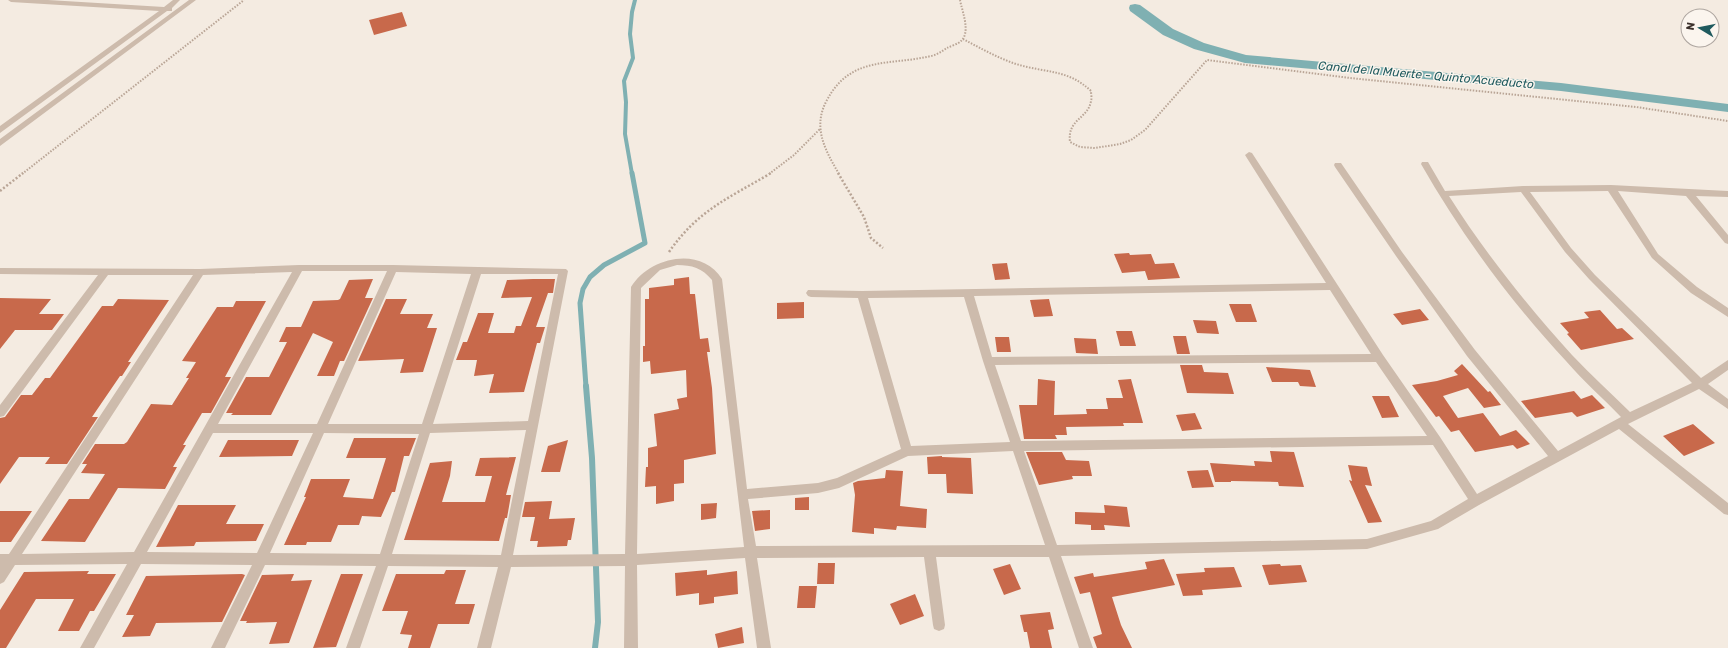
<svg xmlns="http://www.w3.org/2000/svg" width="1728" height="648" font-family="Rubik,sans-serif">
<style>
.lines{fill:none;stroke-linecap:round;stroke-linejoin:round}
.stream-far2{stroke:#7fb0b2;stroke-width:4}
.stream-far1{stroke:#7fb0b2;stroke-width:5}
.stream{stroke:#7fb0b2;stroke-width:6}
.canal{fill:#7fb0b2;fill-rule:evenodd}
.building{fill:#c8694b}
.path-far1{stroke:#b9a596;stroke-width:2;stroke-dasharray:1.5 1.5;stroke-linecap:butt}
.path{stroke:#b9a596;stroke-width:2.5;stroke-dasharray:2 2;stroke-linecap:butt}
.minor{fill:#cdbbac;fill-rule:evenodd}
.labels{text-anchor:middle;stroke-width:3;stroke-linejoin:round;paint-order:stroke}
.far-water-label{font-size:12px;font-style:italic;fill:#1f5a5e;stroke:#fbf5ee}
</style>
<rect width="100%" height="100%" fill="#f4ebe1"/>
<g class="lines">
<path class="stream-far2" d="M632,174L625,134L626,102L624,81L633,58L630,34L632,12L635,0"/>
<path class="stream-far1" d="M586,387L580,303L583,289L590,277L604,265L645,243L632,173"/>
<path class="stream" d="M586,386L592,458L598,622L595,648"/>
<path class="canal" d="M1135,4L1140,5L1173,29L1204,43L1246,55L1561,83L1728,104V112L1561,91L1245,63L1194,49L1163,35L1130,11L1129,8L1130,5Z"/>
</g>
<path class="building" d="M402,12L407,26L374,35L369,20Z
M1129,253L1130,255L1151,254L1155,264L1174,263L1180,278L1148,280L1145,271L1122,273L1114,254Z
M1007,263L1010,279L995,280L992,264Z
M689,277L690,294H695L700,339L708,338L710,352H707L712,388L716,454L684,460V483L674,484V501L656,504V486L645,487L646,467H648V448L657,446L654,414L679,409L677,399L687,397L686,370L651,374L650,361L643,362V346H645V299H649V288L674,285V279Z
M373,279L365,298H373L344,361H340L334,376H317L333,342L313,333L271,415H231L233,413H226L246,377H269L287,342H279L286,327H301L313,301L338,300L340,299L349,280Z
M533,279H555L553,293H548L536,327H545L540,343H537L524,392L489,393L494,374L474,376L477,360H456L463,342H467L478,313H494L488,333H514L516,326H521L532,297L501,298L507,280Z
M0,298L51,299L39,314H64L52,330H15L0,349Z
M118,299L169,300L128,362H131L122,376H120L92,417H98L67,464H45L50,457H19L0,484V418L5,417L21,395H32L45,378H50L102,306H113Z
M386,299H407L400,314H433L427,328H437L423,372L400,373L404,359L358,361Z
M1049,299L1053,316L1034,317L1030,300Z
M236,301H266L225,377H231L211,413H202L183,445H186L173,467H177L165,489L118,488L85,542L41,541L69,499H89L105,474L81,473L87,464H82L95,444H124L127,442L151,404L172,405L189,378H186L196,362L182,361L217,307H233Z
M804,302V318L777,319V303Z
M1229,304H1251L1257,322H1236Z
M1420,309L1429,320L1402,325L1393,314Z
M1600,310L1617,329L1622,328L1634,339L1581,350L1567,334L1569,333L1560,323L1589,318L1584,312Z
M1193,320L1216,321L1219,334L1197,333Z
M1116,331H1132L1136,346H1120Z
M1173,336H1186L1190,354H1177Z
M995,337H1009L1011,352H997Z
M1074,338L1096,339L1098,354L1076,353Z
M1462,364L1488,392L1490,391L1501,405L1484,408L1468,388L1443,396L1458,418L1483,413L1500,436L1516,430L1530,444L1517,449L1513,445L1475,452L1459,430L1451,432L1439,416L1436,417L1412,385L1437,381L1458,375L1454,371Z
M1180,365H1202L1204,372L1228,373L1234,394L1187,393Z
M1266,367L1310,370L1316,387L1300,386L1298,382H1272Z
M1038,379L1055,381L1054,415L1087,414L1086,409H1108L1106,398H1123L1118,380L1131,379L1143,423H1123L1124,426L1066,427L1067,435H1055L1057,439H1024L1019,405H1037Z
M1574,391L1581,399L1592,395L1605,408L1577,417L1572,412L1535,418L1521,401Z
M1372,396H1389L1399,417L1382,418Z
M1195,413L1202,429L1182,431L1176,415Z
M1693,424L1715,443L1684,456L1663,436Z
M354,438H416L409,456H404L395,492H392L381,517L362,516L359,525H338L331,542H307L306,545H284L306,497H304L311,479H350L343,497L373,499L386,458H346Z
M228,440H299L292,456L219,457Z
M568,440L560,472H541L548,446Z
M1270,451L1294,452L1304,487L1279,486L1278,482L1231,481V482H1215L1210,463L1255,466L1254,461L1272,462Z
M1026,452H1062L1066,460L1089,461L1092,476H1072L1073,479L1039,485Z
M942,456V457L971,458L973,494L947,493L946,474H928L927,457Z
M516,457L506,495H511L507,518H505L499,541L404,540L430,463L452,461L450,476L442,502H485L492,476H475L480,458Z
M1348,465L1367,467L1372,486L1365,485L1382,522L1368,523L1349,480L1352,481Z
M886,470L903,471L900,506L927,509L926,528L897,526L896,530L874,528V534L852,532L855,495L853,483L858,481L885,478Z
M1208,470L1214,487L1192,488L1187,471Z
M809,497V510H795V498Z
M552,501L549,519L575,518L571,540H568L567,546L537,547L538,541H530L535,517H522L525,502Z
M717,503L716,518L701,520V504Z
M178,505H236L226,524H264L256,541L196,542L194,546L156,547Z
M1104,505L1127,507L1130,527L1104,525L1105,530H1091V525L1075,524V512L1105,513Z
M770,510V529L755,531L752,511Z
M0,511H32L11,542H0Z
M1164,559L1175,585L1112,597L1121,625L1132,648H1097L1093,637L1102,634L1090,592L1080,594L1074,577L1093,573L1094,577L1147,569L1145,562Z
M818,563H835L834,584H817Z
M1010,564L1021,589L1004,595L993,569Z
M1280,564L1281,566L1301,565L1307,582L1269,585L1262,565Z
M1234,567L1242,587L1202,590L1203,595L1183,596L1176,574L1205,572L1204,568Z
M446,570H466L455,604H475L469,624H438L430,648H408L412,635L400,634L408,611H382L396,574H444Z
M707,570V575L737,571L738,594L714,597V603L699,605V593L676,596L675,573Z
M89,571L87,574H116L94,611H90L79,631H58L74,599H36L6,648H0V610L24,572Z
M242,574L245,575L222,622L156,623L150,636L122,637L134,615H126L146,576Z
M294,574L291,581L312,580L289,643L269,644L277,622L246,623L247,621H240L262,575Z
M341,574H363L336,647L313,648Z
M799,586H817L815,608H797Z
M915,594L924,616L900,625L890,604Z
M1050,612L1054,629L1048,630L1052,648H1030L1027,632H1024L1020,615Z
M742,627L744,643L718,648L715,634Z"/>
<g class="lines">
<path class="path-far1" d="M963,39C980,48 998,58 1016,64C1045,73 1068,69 1091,91C1091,94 1092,98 1091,101C1088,119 1067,119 1070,142L1080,147L1095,148L1120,144L1131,140L1145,130L1207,60L1350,78L1636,107L1728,121
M22,174L244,0
M769,174L794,155L820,129
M839,174C825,150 812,127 827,100C851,55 890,66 931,56C937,55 942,51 947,48C951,46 958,44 961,41C971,32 962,11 960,0"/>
<path class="path" d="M838,173L864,217L871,238L883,248
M0,191L23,173
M669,252C698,210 729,198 771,173"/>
<path class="minor" d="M8,0H48L164,7L173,0H180L172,8V11H167L0,133V126L159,11L11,2Z
M189,0H196L0,146V139Z
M1249,152L1252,153L1383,355L1440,437L1477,494L1548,456L1467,356L1396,256L1335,167L1334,165L1335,163H1341L1402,252L1475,350L1558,451L1621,417C1603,398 1583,381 1566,361C1510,301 1461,234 1421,164L1422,162H1428L1445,191L1523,186L1611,185L1728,191V197L1696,196L1728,235V244L1725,243L1686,196L1618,191L1658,254L1697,287L1728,308V317L1691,293L1652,258L1608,191L1530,192L1571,248L1595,275L1701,378L1728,360V370L1708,384L1728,399V409L1699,389L1628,424L1728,503V515L1724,514L1619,429L1479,505L1438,529L1367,549L1061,556L1093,648H1079L1049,557H936L945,625L944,629L939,631L934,629L933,625L924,557L757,558L771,648H757L745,558L637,565L638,648H624L625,566L511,567L491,648H477L498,567L388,566L360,648H346L376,566L265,565L225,648H211L252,565L141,564L94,648H80L127,564L15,565L4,582L0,584V554H9L193,275H108L4,416L0,417V405L98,275L0,274V268L200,269L299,265H393L566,269L568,271L513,555L625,554L631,287C649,257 701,245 722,279L747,489L818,483L837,478L901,449L858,298L811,297L808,296L806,293L808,290L862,291L1326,283L1245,155ZM1521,192L1565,252L1589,279L1692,383L1630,412C1611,393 1591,375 1572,355C1527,305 1485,253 1449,196ZM677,265C692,265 702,268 712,280L744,547L637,554L641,288L660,270ZM302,271H387L317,424H218ZM292,272L134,552L22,554L203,275ZM396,272L471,274L422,424H328ZM481,274H558L528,421L433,424ZM1330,290L1371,354L992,357L974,296ZM964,297L983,361L1010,442L911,446L868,298ZM1376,362L1427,436L1021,441L995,365ZM526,430L501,555L392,554L430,433ZM213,433H313L257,553L147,552ZM324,433L419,434L380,554L270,553ZM1433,445L1468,499L1431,521L1367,539L1057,545L1024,451ZM1013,451L1045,545L756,546L748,499L818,493L839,488L908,456Z"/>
</g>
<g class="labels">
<g class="far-water-label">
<text transform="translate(1426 75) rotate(5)" y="4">Canal de la Muerte - Quinto Acueducto</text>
</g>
</g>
<g transform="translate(1700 28) rotate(280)"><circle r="19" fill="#fbf5ee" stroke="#aea6a0"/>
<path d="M0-3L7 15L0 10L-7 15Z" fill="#1f5a5e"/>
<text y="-6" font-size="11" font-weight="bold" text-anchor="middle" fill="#3b302b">N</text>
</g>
</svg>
